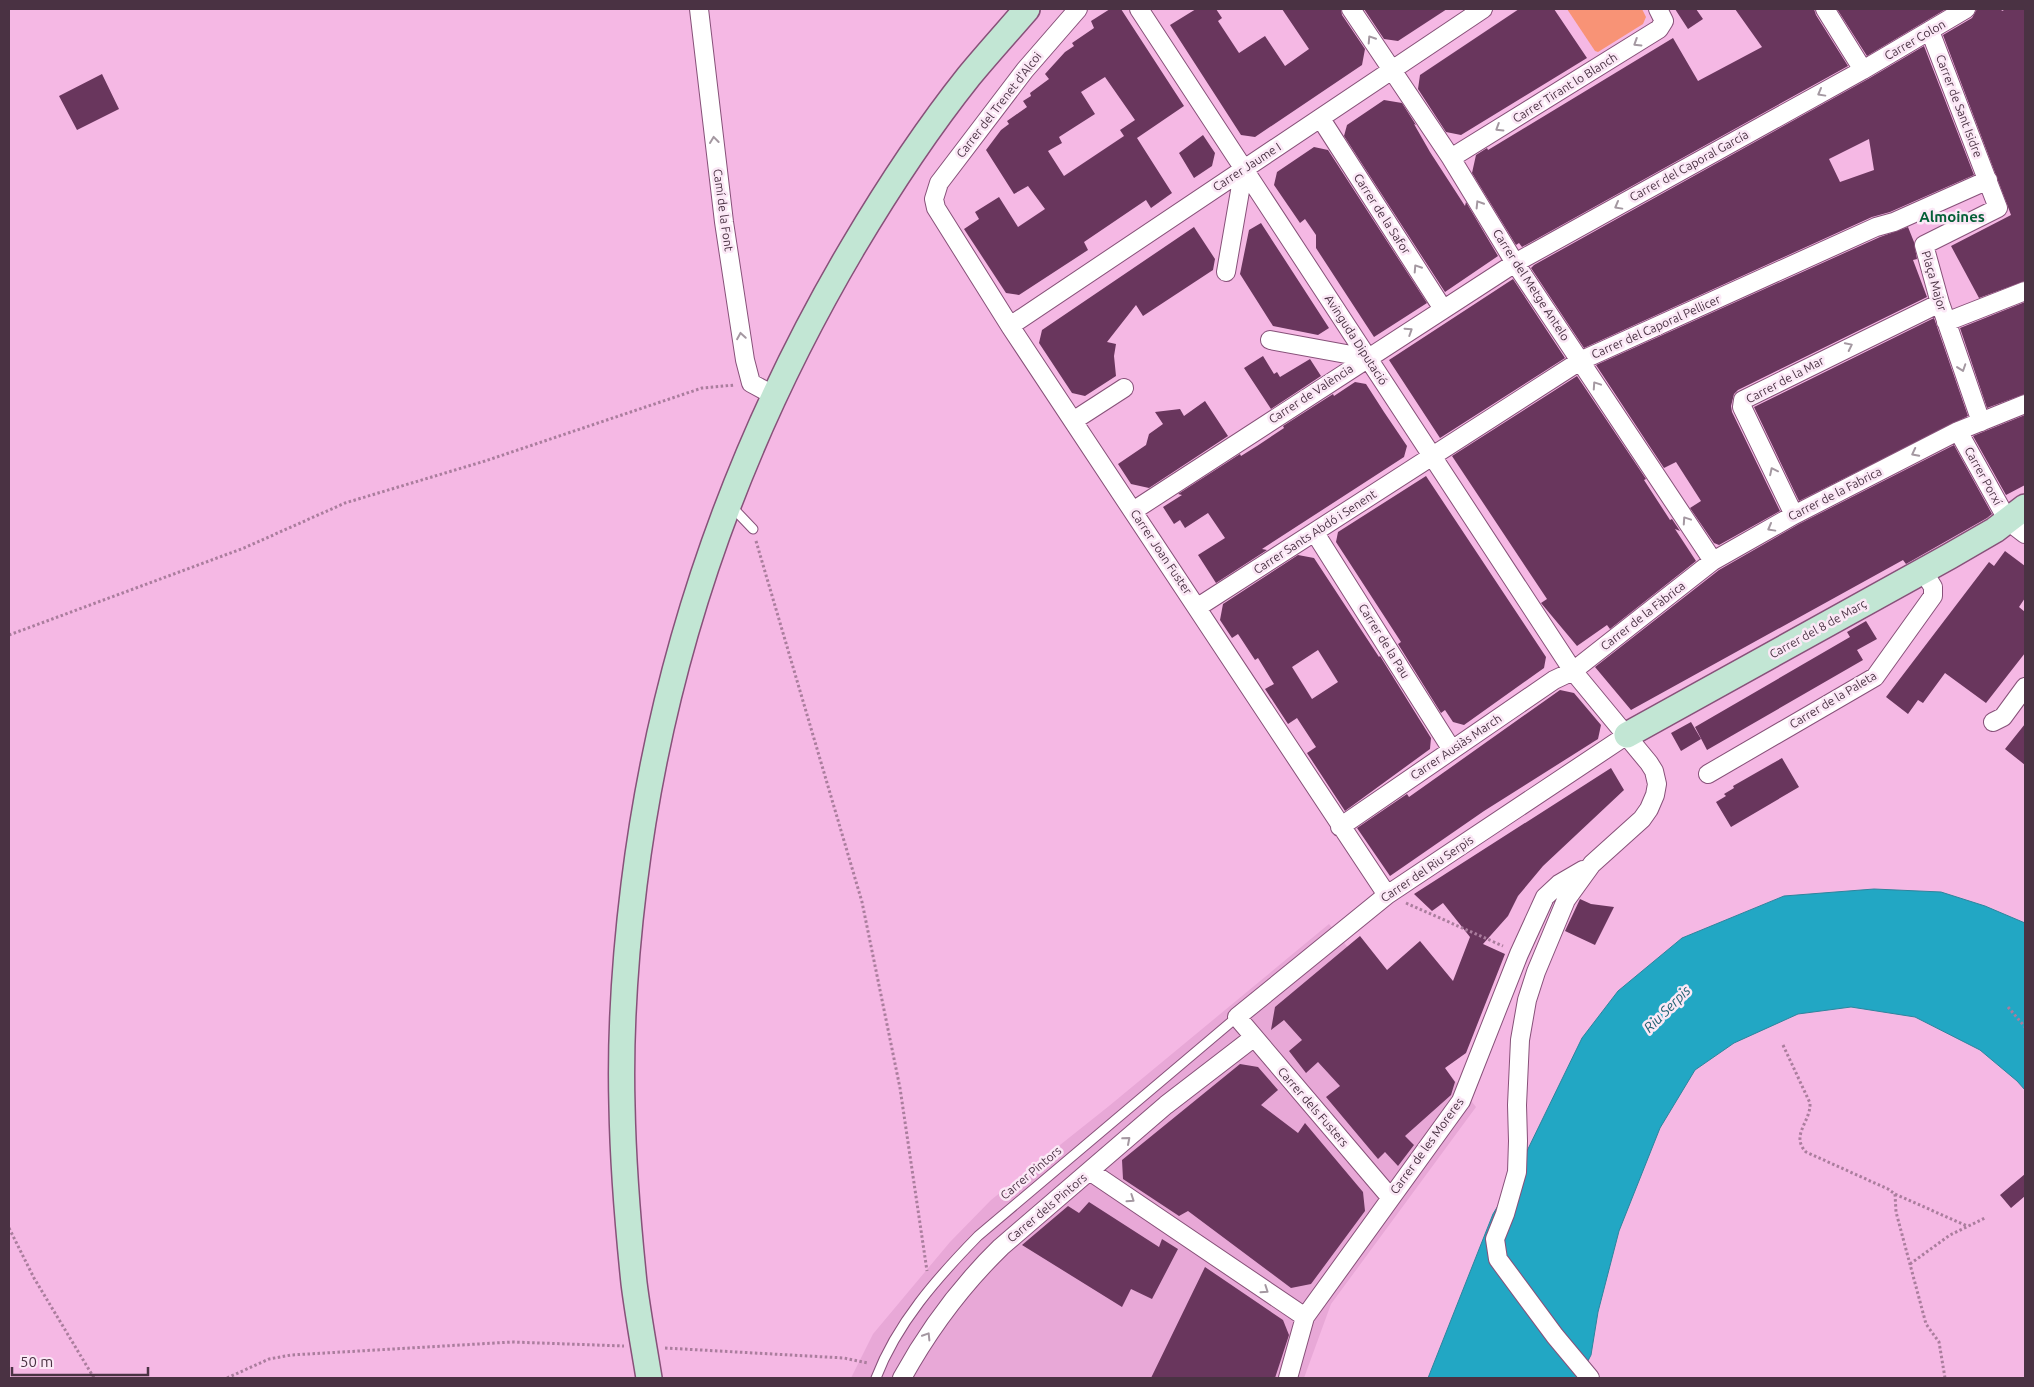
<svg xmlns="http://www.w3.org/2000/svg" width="2034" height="1387" font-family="Ubuntu,sans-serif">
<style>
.built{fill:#e8a8d7}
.green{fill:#f89376}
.water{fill:#22a7c4;stroke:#2e849d}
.building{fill:#69365d;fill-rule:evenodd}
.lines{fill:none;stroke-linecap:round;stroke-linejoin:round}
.lane-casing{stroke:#875179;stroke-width:11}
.street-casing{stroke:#875179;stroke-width:20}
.secondary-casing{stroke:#875179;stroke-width:28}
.path{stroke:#aa7d9d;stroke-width:3;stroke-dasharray:2.5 2.5;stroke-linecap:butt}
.lane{stroke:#fff;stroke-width:9}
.street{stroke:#fff;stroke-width:18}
.secondary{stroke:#c2e6d4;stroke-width:25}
.oneway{stroke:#a498a1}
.labels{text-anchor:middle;stroke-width:5;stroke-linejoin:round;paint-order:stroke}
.street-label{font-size:12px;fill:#4a3243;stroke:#fbe8f6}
.water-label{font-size:14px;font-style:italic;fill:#206171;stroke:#fbe8f6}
.quarter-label{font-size:15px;font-weight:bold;fill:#055f37;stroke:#fbe8f6}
</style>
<rect width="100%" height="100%" fill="#f5b8e4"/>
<path class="built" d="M1329,924L1476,1107L1331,1304L1304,1378H851L873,1334L950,1242L991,1200L1109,1106Z"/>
<path class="green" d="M1567,9H1642L1646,17L1643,24L1598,52L1595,51Z"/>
<path class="water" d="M1874,889L1941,892L1985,906L2025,923V1090L2017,1081L1980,1050L1915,1017L1851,1007L1798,1014L1734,1043L1695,1070L1660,1128L1619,1231L1598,1312L1591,1355L1579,1378H1428L1493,1214L1525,1161L1526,1153L1582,1038L1618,991L1682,938L1784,896Z"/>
<path class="building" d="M1110,9H1121L1184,106L1137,138L1172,193L1151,208L1146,200L1084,242L1088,250L1019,295L1006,293L964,229L979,219L975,212L999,197L1018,227L1045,209L1028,186L1014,194L986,150L1001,130L1009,124L1007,121L1027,107L1023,101L1031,96L1030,93L1049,79L1045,74L1065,52L1074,46L1072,43L1094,28L1091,21ZM1105,77L1135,120L1120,130L1124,136L1064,176L1048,151L1062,143L1059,137L1095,114L1081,92Z
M1196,9H1216L1222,18L1218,21L1239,53L1265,36L1285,66L1309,49L1282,9H1341L1342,15L1365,49L1362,65L1255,137L1241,135L1170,25Z
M1364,9H1447L1398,41L1384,39Z
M1519,9H1554L1587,58L1461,135L1446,132L1418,89L1420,75Z
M1675,9H1696L1703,19L1688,29Z
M1735,9H1814L1816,15L1848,66L1522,247L1519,243L1516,245L1472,173L1476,155L1487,148L1488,150L1673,38L1698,81L1762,47Z
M1837,9H1946L1867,56Z
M1977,9H2001L2002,11L2006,9H2025V281L1979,298L1951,246L2011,215L1943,35L1972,18Z
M1924,46L1974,175L1890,212L1872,217L1584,348L1531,268L1534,265L1868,79ZM1869,139L1874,170L1840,182L1829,159Z
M102,74L119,109L77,130L59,96Z
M1384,100L1402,103L1416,125L1414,124L1430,152L1465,206L1466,202L1498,256L1445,292L1344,136L1347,125Z
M1203,135L1215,153L1212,166L1194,178L1179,153Z
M1314,147L1328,150L1427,303L1374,337L1316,248V235L1305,219L1300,223L1274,185L1277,172Z
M1261,223L1329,328L1318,335L1273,326L1240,274L1249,230Z
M1194,227L1215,259L1213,270L1143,316L1136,305L1107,342L1116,344L1114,356L1116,376L1085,396L1072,393L1039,343L1042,330Z
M1908,227L1914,242L1917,259L1913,260L1927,297L1738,390L1734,394L1731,406L1732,412L1780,511L1719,545L1714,543L1690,508L1701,501L1676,462L1664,468L1596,365L1880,237Z
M1513,279L1565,358L1440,438L1389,360Z
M2025,302V394L1987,408L1960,328Z
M1934,318L1968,416L1799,501L1754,407Z
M1263,356L1274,374L1277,372L1280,377L1310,359L1321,376L1271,409L1244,368Z
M1577,376L1646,479L1644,480L1670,520L1672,519L1680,531L1675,529L1696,561L1610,629L1607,625L1577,646L1541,603L1547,599L1452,456Z
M1355,382L1366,384L1384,412L1407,446L1404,457L1262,549L1267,550L1216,583L1198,555L1225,538L1208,513L1185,528L1180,520L1174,524L1163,507L1182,495L1178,494L1240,454L1241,456L1257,446L1284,428L1283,426L1333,394L1334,396Z
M1205,401L1228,436L1149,488L1131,484L1118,464L1146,445L1149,434L1163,424L1155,412L1180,409L1184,416Z
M2025,415V485L2006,495L1973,436Z
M1954,445L1992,514L1987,518L1906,564L1903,560L1631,710L1595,667L1719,570L1799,524Z
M1426,476L1546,657L1544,668L1464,725L1453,722L1445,710L1441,713L1398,644L1401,642L1336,542L1338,532Z
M2005,551L2025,566V598L2019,607L2025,612V653L1986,703L1945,673L1923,703L1918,700L1908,714L1886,697L1989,562L1994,566Z
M1298,555L1314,558L1379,657L1380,656L1431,738L1430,749L1345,811L1307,753L1316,747L1297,718L1288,724L1265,689L1274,684L1258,658L1255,660L1238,634L1232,638L1220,620L1223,604ZM1318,650L1338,682L1312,699L1292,667Z
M1866,621L1877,639L1857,650L1863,660L1707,750L1695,727L1850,637L1847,632Z
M1560,690L1574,693L1601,725L1598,739L1484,811L1390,876L1357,828L1407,794L1409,797Z
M1691,722L1701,739L1681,751L1671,733Z
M2025,724V765L2005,749Z
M1782,758L1799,787L1731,827L1716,802L1726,796L1724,794L1734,788L1733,786Z
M1611,768L1624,790L1543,866L1518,896L1508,916L1483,944L1505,954L1466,1053L1445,1068L1455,1082L1451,1095L1405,1136L1414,1145L1398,1166L1385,1152L1378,1159L1326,1097L1340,1086L1318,1062L1306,1073L1289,1051L1302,1040L1284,1020L1271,1030L1275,1007L1360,936L1387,970L1420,941L1453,981L1470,937L1443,903L1432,911L1414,894Z
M1580,899L1591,904L1614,907L1595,945L1565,931Z
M1240,1064L1258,1067L1278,1090L1261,1105L1298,1133L1305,1123L1363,1192L1365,1211L1311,1284L1291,1288L1188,1211L1179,1216L1123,1179L1122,1160Z
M2025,1174V1196L2011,1208L2000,1195Z
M1089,1202L1159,1247L1162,1239L1178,1249L1152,1299L1131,1289L1122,1307L1022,1245L1068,1206L1079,1213Z
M1205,1267L1283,1320L1289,1335L1275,1378H1151Z"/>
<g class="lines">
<g class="lane-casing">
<path id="lane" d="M731,506L753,529
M876,1378C897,1323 937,1278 978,1236L1237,1017"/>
</g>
<g class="street-casing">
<path id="street" d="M699,9L724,222L745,360L751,383L775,396
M1078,9L1025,70L939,183L934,199L936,208L1010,326L1387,895
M1139,9L1573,671L1649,763L1654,771L1657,784L1655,795L1649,809L1642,819L1592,864L1566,900L1536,972L1527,1000L1520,1040L1517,1105L1518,1141L1517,1172L1505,1214L1495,1239L1498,1259L1555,1336L1590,1378
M1351,9L1451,158L1515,263L1713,561
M1825,9L1863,70
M1930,31L1998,208L1924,245L1940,303L1981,422
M1321,119L1443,309
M1451,158L1659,29L1664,21L1658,9
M1226,272L1244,168
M1946,322L2025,291
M1010,326L1483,9
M1270,340L1368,358
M1073,421L1124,388
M1958,431L2008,521L2025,534
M1133,511L1515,263L1863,70L1966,9
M1794,515L1742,407L1743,400L1940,303
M1315,533L1452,750
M1198,607L1580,361L1876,227L1894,222L1988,180
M1993,722L2003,717L2025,687
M1708,774L1875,677L1933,596V587L1923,571
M1340,827L1554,680L1573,671L1713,561L1794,515L1958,431L2025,404
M1091,1172L1305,1317
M1390,1197L1237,1017L1387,895L1627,735
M902,1378C929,1329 961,1286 1001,1247L1166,1105L1253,1038
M1288,1378L1305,1317L1461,1101L1519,954L1545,897L1559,884L1583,870"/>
</g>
<g class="secondary-casing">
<path id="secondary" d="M1627,735L1950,556L1995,530L2025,507
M649,1378C644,1347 638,1315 634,1283C628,1225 623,1165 622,1106C620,1033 625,958 634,885C662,657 736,445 853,247C888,188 926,130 969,76C988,53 1008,31 1027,9"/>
</g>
<path class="path" d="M756,541L862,902L900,1088L927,1271
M9,635L244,548L345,503L485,461L702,388L735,385
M1406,903L1503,946
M2008,1007L2025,1027
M1783,1045L1810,1103C1811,1122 1790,1135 1806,1152L1888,1189L1895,1194L1896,1212L1926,1324L1939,1342L1945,1378
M1895,1194L1967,1226
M9,1228L34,1278L94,1378
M1910,1264L1950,1235L1985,1218
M665,1348L844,1358L868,1363
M227,1378L269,1359L291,1355L512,1342L624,1346"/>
<use href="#lane" class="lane"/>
<use href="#street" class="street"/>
<use href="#secondary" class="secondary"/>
</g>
<defs><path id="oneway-chevron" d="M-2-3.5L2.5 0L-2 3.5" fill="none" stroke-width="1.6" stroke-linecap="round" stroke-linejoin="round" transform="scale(1.25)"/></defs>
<g class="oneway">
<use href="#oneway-chevron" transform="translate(1371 39) rotate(-123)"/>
<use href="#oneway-chevron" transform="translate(1637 43) rotate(148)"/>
<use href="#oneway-chevron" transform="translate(1821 93) rotate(151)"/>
<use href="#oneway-chevron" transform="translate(1499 128) rotate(148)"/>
<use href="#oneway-chevron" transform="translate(714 140) rotate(-97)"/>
<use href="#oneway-chevron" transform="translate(1479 204) rotate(-122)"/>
<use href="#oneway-chevron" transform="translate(1618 206) rotate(151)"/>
<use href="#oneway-chevron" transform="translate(1417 268) rotate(-123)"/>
<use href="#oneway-chevron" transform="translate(1409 331) rotate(-33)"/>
<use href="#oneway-chevron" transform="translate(741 336) rotate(-99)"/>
<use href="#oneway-chevron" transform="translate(1849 346) rotate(-26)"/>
<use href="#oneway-chevron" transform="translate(1962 368) rotate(71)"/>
<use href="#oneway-chevron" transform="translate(1596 385) rotate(-124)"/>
<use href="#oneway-chevron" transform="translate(1915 453) rotate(153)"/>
<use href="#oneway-chevron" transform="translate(1773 471) rotate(-116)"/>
<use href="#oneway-chevron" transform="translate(1686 520) rotate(-124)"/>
<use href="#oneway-chevron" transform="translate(1771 528) rotate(151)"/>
<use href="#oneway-chevron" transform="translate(1127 1140) rotate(-41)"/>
<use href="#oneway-chevron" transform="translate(1131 1199) rotate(34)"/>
<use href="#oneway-chevron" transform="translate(1265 1290) rotate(34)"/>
<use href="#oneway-chevron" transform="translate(927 1336) rotate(-58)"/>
</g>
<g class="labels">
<g class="street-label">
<text transform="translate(1915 40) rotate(-30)" y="4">Carrer Colon</text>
<text transform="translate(1565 88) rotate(-32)" y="4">Carrer Tirant lo Blanch</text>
<text transform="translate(999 105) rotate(-52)" y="4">Carrer del Trenet d'Alcoi</text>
<text transform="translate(1959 106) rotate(69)" y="4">Carrer de Sant Isidre</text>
<text transform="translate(1689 166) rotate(-29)" y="4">Carrer del Caporal García</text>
<text transform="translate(1247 167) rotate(-33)" y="4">Carrer Jaume I</text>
<text transform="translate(723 210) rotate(82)" y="4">Camí de la Font</text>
<text transform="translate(1382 214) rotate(57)" y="4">Carrer de la Safor</text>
<text transform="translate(1934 281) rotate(74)" y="4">Plaça Major</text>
<text transform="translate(1531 285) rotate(57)" y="4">Carrer del Metge Antelo</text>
<text transform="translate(1656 327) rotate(-24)" y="4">Carrer del Caporal Pellicer</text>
<text transform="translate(1356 340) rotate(57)" y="4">Avinguda Diputació</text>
<text transform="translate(1785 380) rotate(-28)" y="4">Carrer de la Mar</text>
<text transform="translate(1311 394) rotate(-33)" y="4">Carrer de València</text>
<text transform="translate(1983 476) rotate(61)" y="4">Carrer Porxí</text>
<text transform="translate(1835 494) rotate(-27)" y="4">Carrer de la Fabrica</text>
<text transform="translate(1315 532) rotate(-33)" y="4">Carrer Sants Abdó i Senent</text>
<text transform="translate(1161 552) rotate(56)" y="4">Carrer Joan Fuster</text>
<text transform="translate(1643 616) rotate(-38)" y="4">Carrer de la Fàbrica</text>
<text transform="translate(1818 629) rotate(-29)" y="4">Carrer del 8 de Març</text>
<text transform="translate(1384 641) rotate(58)" y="4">Carrer de la Pau</text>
<text transform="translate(1833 700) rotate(-31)" y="4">Carrer de la Paleta</text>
<text transform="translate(1456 747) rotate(-34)" y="4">Carrer Ausiàs March</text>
<text transform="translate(1427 869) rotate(-34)" y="4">Carrer del Riu Serpis</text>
<text transform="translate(1313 1107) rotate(49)" y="4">Carrer dels Fusters</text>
<text transform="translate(1427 1146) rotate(-54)" y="4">Carrer de les Moreres</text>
<text transform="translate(1031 1173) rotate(-40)" y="4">Carrer Pintors</text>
<text transform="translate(1047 1208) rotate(-40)" y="4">Carrer dels Pintors</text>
</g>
<g class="water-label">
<text transform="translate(1667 1009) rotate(-45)" y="5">Riu Serpis</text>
</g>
<g class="quarter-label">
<text x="1952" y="222">Almoines</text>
</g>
</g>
<rect width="2034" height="1387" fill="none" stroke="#4a3243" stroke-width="20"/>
<path d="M12 1367v8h136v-8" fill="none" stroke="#4a3243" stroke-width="2.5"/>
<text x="20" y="1367" font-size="15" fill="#4a3243" stroke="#fbe8f6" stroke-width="4" paint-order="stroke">50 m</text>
</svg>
